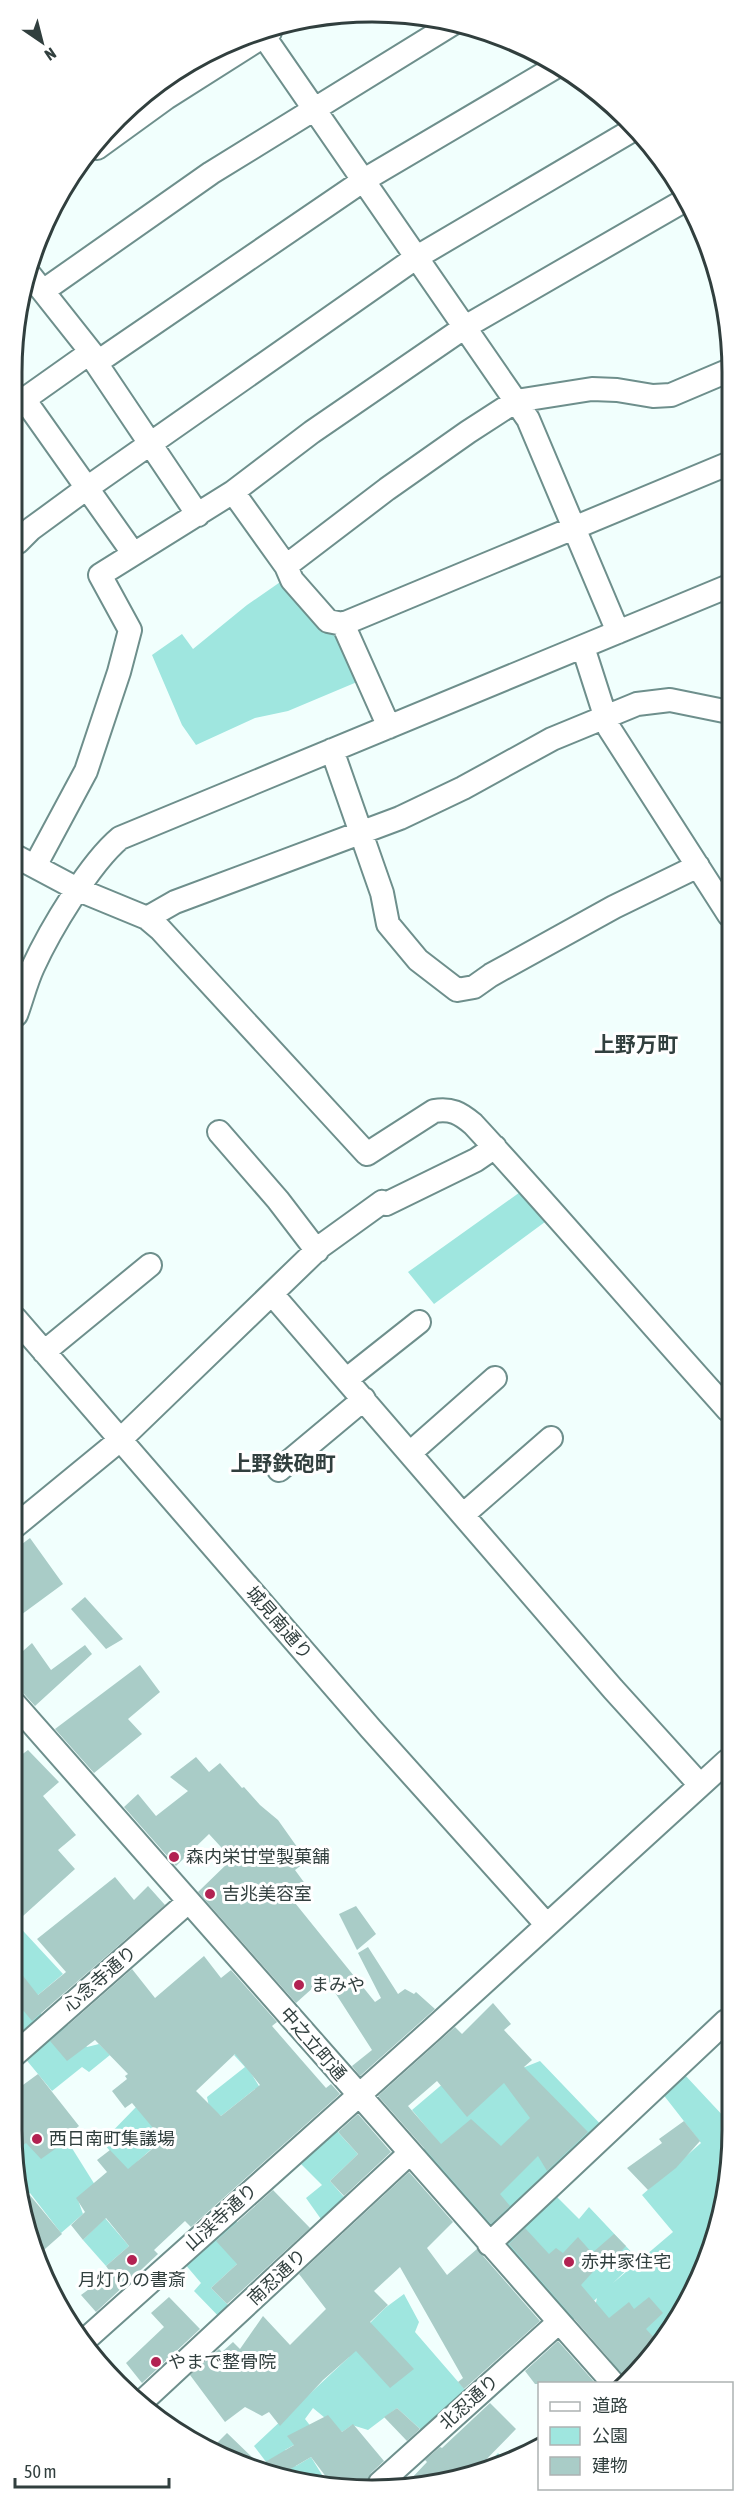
<svg xmlns="http://www.w3.org/2000/svg" width="745" height="2502" font-family="'Asap Condensed','Noto Sans JP',sans-serif">
<style>
.green{fill:#9fe6df;fill-rule:evenodd}
.building{fill:#a9ccc7;fill-rule:evenodd}
.lines{fill:none;stroke-linecap:round;stroke-linejoin:round}
.minor-casing{stroke:#6e8f8c;stroke-width:26}
.minor{stroke:#fff;stroke-width:22}
.poi-dot{fill:#b22252;stroke:#fff;stroke-width:2}
.labels{text-anchor:middle;stroke-width:6;stroke-linejoin:round;paint-order:stroke}
.street-label{font-size:18px;fill:#313f3e;stroke:#fff}
.poi-label{font-size:18px;fill:#313f3e;stroke:#fff;text-anchor:start}
.quarter-label{font-size:21px;font-weight:bold;fill:#313f3e;stroke:#fff}
.rim{fill:none;stroke:#313f3e;stroke-width:3}
</style>
<rect width="100%" height="100%" fill="#f1fffd"/>
<path class="green" d="M286,578L341,643L357,682L288,711L255,718L196,745L182,725L152,655L182,634L193,649L247,605Z
M523,1190L549,1219L434,1304L408,1272Z
M13,1920L63,1974L32,2000L48,2024L58,2014L87,2047L99,2044L110,2055L89,2072L82,2067L52,2091L19,2051L12,2052Z
M492,2042L520,2069L540,2061L608,2132L489,2244L414,2157L436,2139L412,2110Z
M238,2052L270,2104L255,2089L221,2116L209,2107L207,2097L245,2067L234,2055Z
M684,2074L726,2119V2200L672,2330L658,2344L655,2341L609,2378L601,2368L617,2355L592,2320L597,2298L564,2328L495,2250L557,2197L579,2219L589,2207L638,2259L613,2283L673,2232L642,2195L701,2143L662,2093Z
M12,2082L54,2146L65,2137L95,2185L78,2200L83,2214L61,2233L30,2193L25,2196L12,2129Z
M137,2106L164,2138L138,2161L131,2174L102,2142Z
M335,2129L358,2154L330,2181L352,2206L328,2229L306,2198L322,2185L297,2160Z
M233,2217L243,2231L237,2264L211,2288L237,2314L226,2324L194,2291L201,2283L184,2263Z
M105,2218L129,2246L106,2266L83,2240Z
M404,2294L419,2322L415,2332L473,2399L430,2438L397,2408L368,2430L352,2425L342,2432L313,2408L305,2419L326,2446L311,2457L327,2483L323,2486L273,2471L254,2446L349,2357L352,2341L385,2308ZM299,2442L311,2457L296,2466L285,2450Z
M498,2453L504,2460L464,2478L489,2463Z"/>
<path class="building" d="M30,1538L63,1584L14,1620V1550Z
M85,1597L123,1639L106,1649L71,1609Z
M32,1643L51,1670L85,1645L92,1654L35,1706L24,1694L14,1690V1659Z
M140,1665L160,1692L128,1719L142,1734L94,1773L55,1729Z
M28,1750L59,1782L43,1796L76,1835L58,1850L75,1869L13,1925V1761Z
M196,1757L209,1772L220,1763L242,1788L244,1787L260,1805L278,1820L307,1861L295,1870L306,1885L291,1898L375,2002L381,1998L358,1953L368,1947L398,1994L405,1989L414,1994L416,1992L435,2009L360,2076L352,2066L372,2050L325,1977L296,2003L198,1892L232,1859L209,1834L176,1866L124,1807L138,1794L156,1816L188,1791L170,1777Z
M115,1877L134,1900L148,1886L165,1905L32,2021L13,1998V1963L38,1995L66,1972L37,1939Z
M356,1906L376,1934L357,1950L339,1914Z
M204,1956L221,1978L231,1970L277,2022L272,2026L305,2064L326,2088L331,2084L340,2094L191,2227L185,2221L154,2250L158,2254L96,2312L81,2295L111,2273L106,2266L129,2246L106,2218L83,2240L71,2225L85,2212L76,2198L107,2172L97,2160L110,2150L128,2169L163,2140L132,2103L125,2108L112,2091L127,2079L125,2076L128,2074L95,2040L67,2061L50,2041L132,1969L155,1998ZM235,2054L260,2085L221,2116L196,2091Z
M493,2003L511,2024L504,2030L532,2060L524,2067L588,2132L547,2171L538,2156L500,2194L510,2206L491,2224L378,2096L455,2027L462,2034ZM437,2081L467,2117L504,2083L530,2118L501,2146L471,2119L441,2144L408,2106Z
M38,2074L79,2126L56,2144L58,2147L41,2159L26,2143L16,2150L12,2130V2093Z
M358,2114L391,2152L344,2196L330,2181L358,2154L338,2132Z
M684,2121L700,2141L676,2168L648,2190L627,2168L662,2143L659,2139Z
M409,2172L453,2222L427,2248L447,2275L477,2249L540,2321L464,2389L458,2382L463,2378L400,2267L374,2291L388,2305L370,2322L414,2369L390,2388L356,2351L323,2380L280,2426L269,2412L262,2416L245,2407L225,2422L190,2375L219,2349L222,2352L233,2342L240,2349L263,2316L290,2345L326,2309L299,2274Z
M24,2188L62,2234L37,2256Z
M273,2190L310,2228L227,2304L211,2288L237,2264L216,2241Z
M525,2228L549,2254L556,2248L563,2253L578,2237L601,2263L581,2285L609,2318L629,2302L634,2309L649,2297L663,2313L646,2329L659,2343L625,2377L509,2244Z
M614,2234L626,2246L607,2266L592,2253Z
M169,2297L200,2329L142,2383L126,2363L164,2327L151,2313Z
M558,2341L596,2384H535L525,2371Z
M490,2403L516,2429L470,2476L409,2481L427,2462L425,2460L440,2447L442,2448Z
M397,2408L420,2429L407,2441L384,2417Z
M328,2415L342,2432L353,2424L384,2461L371,2473L367,2484L333,2486L311,2457L282,2474L210,2450L227,2433L260,2465L294,2445L287,2436Z"/>
<g class="lines">
<g class="minor-casing">
<path id="minor" d="M263,35L528,419L618,632
M97,148L166,98L270,32
M30,275L91,352L96,363L198,515
M43,291L211,173L454,23
M96,363L364,180L559,65
M24,399L133,553
M19,403L91,352
M233,492L286,566L292,580L328,621L343,624
M18,542L31,529L87,488L417,257L636,128
M286,566L387,489L468,432L516,401L592,389L617,390L653,396L671,395L730,370
M583,647L609,728L729,915
M389,727L343,624L730,463
M332,750L382,893L388,924L418,960L457,990L474,987L491,975L614,907L698,866
M17,857L79,890L147,918L160,929L367,1154L434,1111C451,1108 460,1113 473,1124C560,1218 642,1315 728,1410
M35,866L86,771L119,672L130,630L100,575L233,492L312,432L465,327L687,199
M147,918L175,902L400,818L463,788L552,739L637,704L670,700L729,712
M16,1015C22,999 26,982 33,967C50,930 90,863 120,838L729,586
M219,1132L278,1200L317,1251
M272,1294L613,1689L700,1785
M15,1318L371,1729L546,1924
M44,1352L150,1265
M347,1379L419,1322
M410,1453L495,1378
M279,1470L364,1399
M464,1514L551,1438
M14,1527L120,1440L321,1246L382,1202L386,1204L476,1160L495,1147
M14,1703L614,2384
M12,2057L188,1902
M489,2244L726,2021
M85,2340L433,2029L727,1761
M144,2400L410,2153
M380,2483L559,2322"/>
</g>
<use href="#minor" class="minor"/>
</g>
<g class="poi-dot">
<circle cx="174" cy="1857" r="6"/>
<circle cx="210" cy="1894" r="6"/>
<circle cx="299" cy="1985" r="6"/>
<circle cx="37" cy="2139" r="6"/>
<circle cx="132" cy="2260" r="6"/>
<circle cx="569" cy="2262" r="6"/>
<circle cx="156" cy="2362" r="6"/>
</g>
<g class="labels">
<g class="street-label">
<text transform="translate(279 1623) rotate(49)" y="6">城見南通り</text>
<text transform="translate(100 1979) rotate(-41)" y="6">心念寺通り</text>
<text transform="translate(313 2044) rotate(49)" y="6">中之立町通</text>
<text transform="translate(221 2217) rotate(-42)" y="6">山渓寺通り</text>
<text transform="translate(277 2277) rotate(-43)" y="6">南忍通り</text>
<text transform="translate(469 2402) rotate(-42)" y="6">北忍通り</text>
</g>
<g class="poi-label">
<text x="186" y="1863">森内栄甘堂製菓舗</text>
<text x="222" y="1900">吉兆美容室</text>
<text x="311" y="1991">まみや</text>
<text x="49" y="2145">西日南町集議場</text>
<text x="581" y="2268">赤井家住宅</text>
<text x="132" y="2286" text-anchor="middle">月灯りの書斎</text>
<text x="168" y="2368">やまで整骨院</text>
</g>
<g class="quarter-label">
<text x="636" y="1052">上野万町</text>
<text x="283" y="1471">上野鉄砲町</text>
</g>
</g>
<path d="M0 0H745V2502H0ZM372 22H372A350 350 0 0 1 722 372V2130A350 350 0 0 1 372 2480H372A350 350 0 0 1 22 2130V372A350 350 0 0 1 372 22Z" fill="#fff" fill-rule="evenodd"/>
<path class="rim" d="M372 22H372A350 350 0 0 1 722 372V2130A350 350 0 0 1 372 2480H372A350 350 0 0 1 22 2130V372A350 350 0 0 1 372 22Z"/>
<rect x="538" y="2382" width="195" height="108" fill="#ffffff" stroke="#adb2b2" stroke-width="1.5"/>
<rect x="550" y="2402" width="30" height="9" fill="#ffffff" stroke="#adb2b2" stroke-width="1.5"/>
<text x="592" y="2412" font-size="18" fill="#313f3e">道路</text>
<rect x="550" y="2427" width="30" height="18" fill="#9fe6df" stroke="#adb2b2" stroke-width="1.5"/>
<text x="592" y="2442" font-size="18" fill="#313f3e">公園</text>
<rect x="550" y="2457" width="30" height="18" fill="#a9ccc7" stroke="#adb2b2" stroke-width="1.5"/>
<text x="592" y="2472" font-size="18" fill="#313f3e">建物</text>
<g transform="translate(42 42) rotate(145)" stroke="#ffffff" stroke-width="4.5" paint-order="stroke">
<path d="M0-4.5L10 22L0 15L-10 22Z" fill="#313f3e"/>
<text y="-9" font-size="16" font-weight="bold" text-anchor="middle" fill="#313f3e">N</text>
</g>
<path d="M15 2478v9h154v-9" fill="none" stroke="#313f3e" stroke-width="3"/>
<text x="24" y="2478" font-size="18" fill="#313f3e" stroke="#ffffff" stroke-width="4.5" paint-order="stroke">50 m</text>
</svg>
